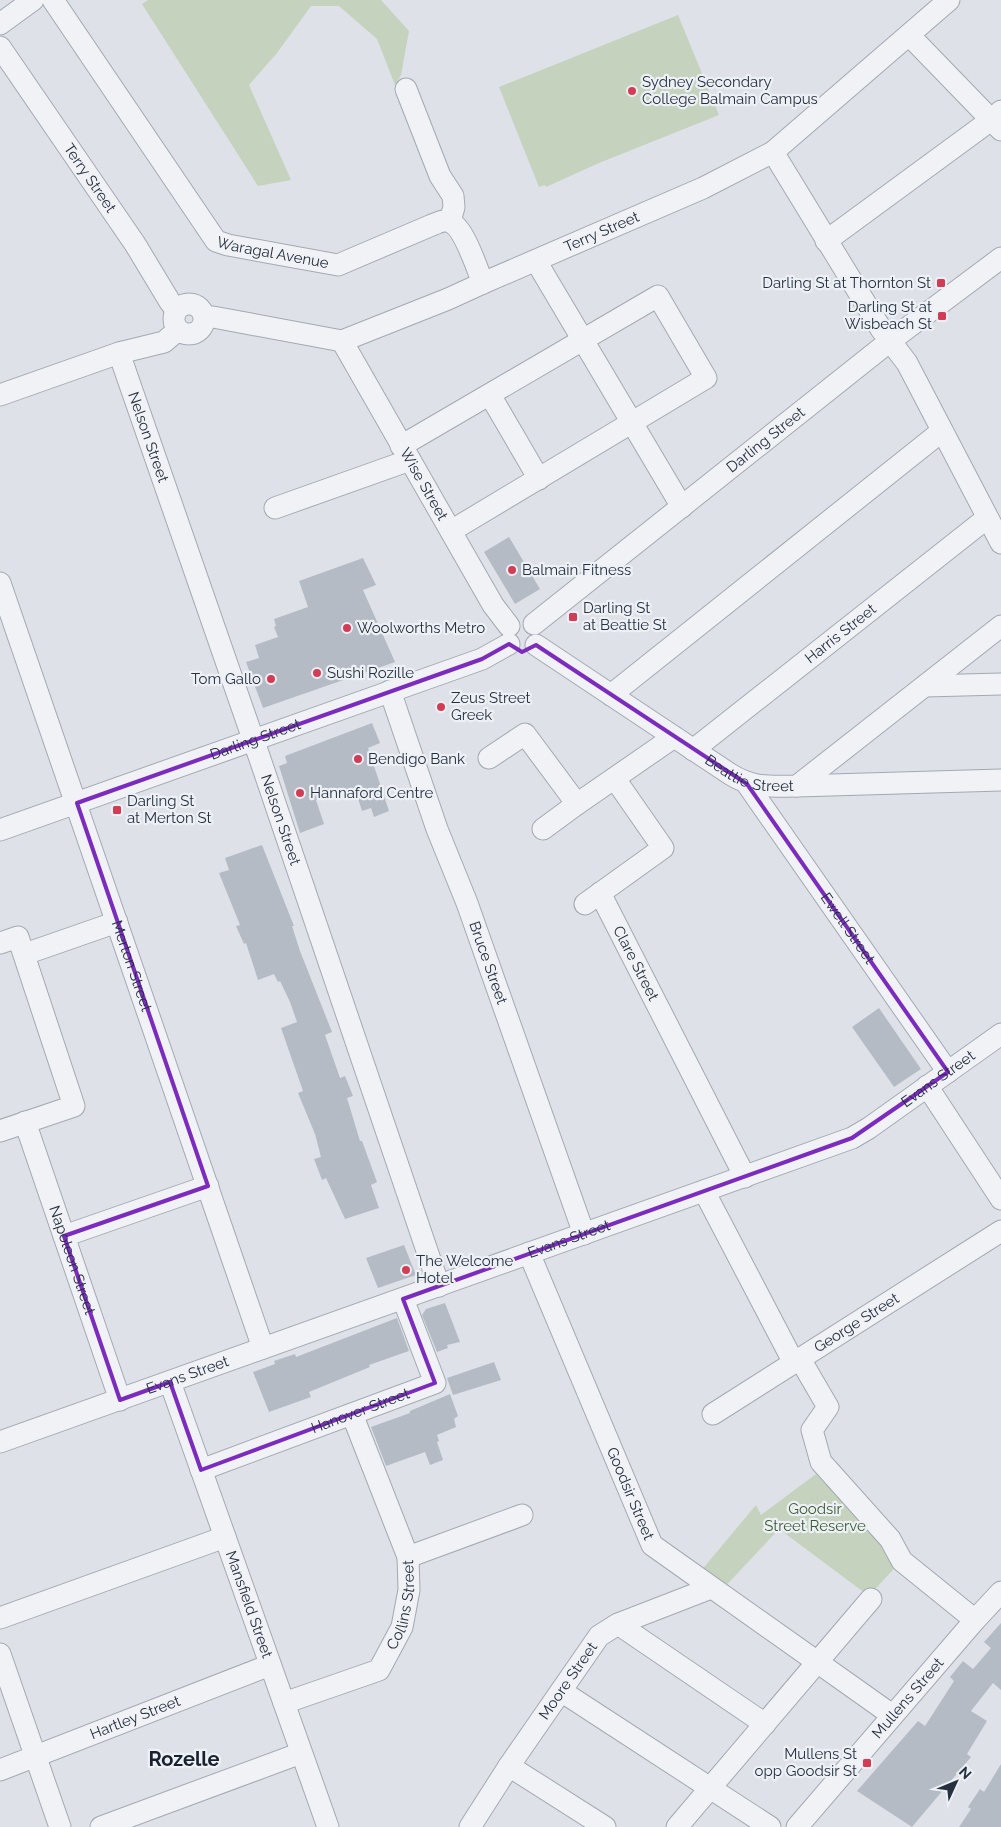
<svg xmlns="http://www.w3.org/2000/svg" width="1001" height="1827" font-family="Raleway,sans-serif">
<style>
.green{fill:#c4d2be}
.building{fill:#b5bbc5}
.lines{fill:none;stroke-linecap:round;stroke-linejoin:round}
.minor-casing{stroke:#a3a9b2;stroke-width:23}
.minor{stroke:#f0f2f6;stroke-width:21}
.marked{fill:none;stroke:#7b2cbf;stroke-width:4;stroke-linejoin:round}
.poi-dot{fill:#d23d55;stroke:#edf1f5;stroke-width:2}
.labels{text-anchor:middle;stroke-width:4.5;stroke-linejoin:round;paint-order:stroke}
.poi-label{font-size:15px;fill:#26303f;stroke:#edf1f5;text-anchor:start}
.street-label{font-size:15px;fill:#26303f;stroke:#edf1f5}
.park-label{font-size:15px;fill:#3b5b33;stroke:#edf1f5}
.district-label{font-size:20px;font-weight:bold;fill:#192130;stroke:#edf1f5}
</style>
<rect width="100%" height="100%" fill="#dee2e8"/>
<path class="green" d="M148,0H381L409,31L401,75L395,85L377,39L339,6H311L277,53L249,85L291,180L258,186L142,4Z
M678,15L719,115L599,163L546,187L545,185L539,187L499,87Z
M816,1474L889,1547L898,1564L869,1596L779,1529L721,1591L700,1572L756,1505L761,1515Z"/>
<path class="building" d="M509,537L540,589L515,604L484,552Z
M363,558L376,585L363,590L395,662L263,708L246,662L259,658L255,645L278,637L274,627L276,626L274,619L308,607L299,581Z
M372,723L380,743L368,748L389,811L374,817L371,808L362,811L355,789L316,800L324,824L300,833L279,766L287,763L285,756Z
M262,845L294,926H292L300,951L332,1032L325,1035L340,1078L345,1076L353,1096L347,1098L360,1141H362L377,1182L371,1185L379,1208L345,1219L326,1178L322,1180L314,1159L321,1157L315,1134L298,1093L303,1091L281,1028L297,1022L290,1002L280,981L278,982L274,974L258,980L246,943L244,944L236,926L240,925L219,873L229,870L225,858Z
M879,1008L921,1069L894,1087L852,1027Z
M404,1245L416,1275L378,1288L366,1258Z
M445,1303L460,1342L447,1345L448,1348L437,1352L422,1315L426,1309Z
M397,1318L409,1351L369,1365L370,1367L309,1392L311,1397L269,1412L253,1372L275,1364L274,1361L295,1354L296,1357Z
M494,1362L501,1380L453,1395L447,1378Z
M450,1394L458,1416L454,1419L456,1427L437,1435L439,1441L437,1442L443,1460L430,1465L425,1452L386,1466L371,1427L410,1413V1411Z
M1001,1623V1690L993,1683L971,1711L987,1721L967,1754L971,1757L912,1827L857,1791L918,1721L925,1726L954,1681L950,1677L963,1661L973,1669L991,1648L984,1642Z
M1001,1764V1827H959L971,1809L968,1807L980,1789L984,1792Z"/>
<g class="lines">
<g class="minor-casing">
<g id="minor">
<path id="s1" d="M53,0L216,241L228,245L338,265L432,225C438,223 444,219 450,222C464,227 477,269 483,283"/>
<path d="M0,24L33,0"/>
<path d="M909,35L1001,130"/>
<path id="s2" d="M0,47L135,244L170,302L176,310"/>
<path d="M406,89L440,176L453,196L454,207L450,221"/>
<path d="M773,152L881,329L907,363L1001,543"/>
<path d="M826,241L991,120L1001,111"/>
<path d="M536,261L682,507"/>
<circle cx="189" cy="319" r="15"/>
<path id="s3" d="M205,318L213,317L342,341L448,299L483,283L703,188L773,152L949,0"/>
<path id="s4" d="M342,341L493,605L509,626"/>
<path id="s5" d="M119,353L260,759L439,1286"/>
<path d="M0,395L119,353L164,342L178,330"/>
<path d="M490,395L539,479"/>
<path d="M401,446L658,296L706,378L451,531"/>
<path d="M275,508L410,460"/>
<path id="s6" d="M0,583L263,1348"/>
<path id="s7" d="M534,624L890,341L1001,258"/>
<path id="s8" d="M536,645L730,774C754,789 769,786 797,786L1001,780"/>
<path d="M925,686L1001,684"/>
<path id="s9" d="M390,691L437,829L467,903L584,1234"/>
<path d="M611,695L942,431"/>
<path id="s10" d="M693,750L987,518"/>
<path d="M489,758L525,734L577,804"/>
<path id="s11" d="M747,784L948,1072"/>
<path d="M797,786L1001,626"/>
<path d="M543,829L577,804L674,737"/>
<path id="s12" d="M0,830L482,659L509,644"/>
<path id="s13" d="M600,893L745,1177"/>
<path d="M585,904L663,848L615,779"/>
<path d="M0,943L18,937L74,1106L0,1131"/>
<path d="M25,954L117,922"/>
<path d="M927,1086L1001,1199"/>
<path id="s14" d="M25,1122L120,1400"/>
<path d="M704,1191L794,1363"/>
<path d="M64,1236L208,1186"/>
<path id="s15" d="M529,1253L652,1545L892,1715"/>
<path d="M800,1359L828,1407L812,1430L821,1462L890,1539L902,1561L975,1620"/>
<path id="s16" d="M170,1382L328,1827"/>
<path id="s17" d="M713,1414L1001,1231"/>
<path id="s18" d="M0,1442L852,1138L869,1128L1001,1034"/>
<path id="s19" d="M201,1470L435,1383L403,1299"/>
<path d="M408,1557L522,1515"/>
<path d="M0,1618L225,1537"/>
<path d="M618,1624L765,1724"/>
<path d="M0,1654L60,1827"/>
<path d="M561,1691L770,1827"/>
<path id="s20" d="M284,1703L379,1670L402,1627L409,1590L408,1557L352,1414"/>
<path d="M509,1766L605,1827"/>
<path id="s21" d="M0,1770L270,1665"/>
<path d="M101,1827L301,1753"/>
<path id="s22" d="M470,1827L509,1766L599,1636L618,1624L711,1588"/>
<path d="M677,1827L871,1599"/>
<path id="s23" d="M797,1827L975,1620L1001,1592"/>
</g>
</g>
<use href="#minor" class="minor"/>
</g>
<path class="marked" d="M509,644L522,652L536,645L747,784L948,1072L852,1138L403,1299L435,1383L201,1470L170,1382L120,1400L64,1236L208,1186L77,803L482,659Z"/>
<g class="poi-dot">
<circle cx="632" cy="91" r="5"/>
<rect x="936" y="278" width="10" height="10" rx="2.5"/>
<rect x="937" y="311" width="10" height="10" rx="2.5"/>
<circle cx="512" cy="570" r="5"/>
<rect x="568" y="612" width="10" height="10" rx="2.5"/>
<circle cx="347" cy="628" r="5"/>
<circle cx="317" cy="673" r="5"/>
<circle cx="271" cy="679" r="5"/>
<circle cx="441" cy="707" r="5"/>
<circle cx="358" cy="759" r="5"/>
<circle cx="300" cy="793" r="5"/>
<rect x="112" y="805" width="10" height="10" rx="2.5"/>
<circle cx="406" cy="1270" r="5"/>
<rect x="862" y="1758" width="10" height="10" rx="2.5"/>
</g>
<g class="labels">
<g class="poi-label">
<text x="642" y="87">Sydney Secondary<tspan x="642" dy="17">College Balmain Campus</tspan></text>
<text x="931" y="288" text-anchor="end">Darling St at Thornton St</text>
<text x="932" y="312" text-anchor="end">Darling St at<tspan x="932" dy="17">Wisbeach St</tspan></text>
<text x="522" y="575">Balmain Fitness</text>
<text x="583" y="613">Darling St<tspan x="583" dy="17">at Beattie St</tspan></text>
<text x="357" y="633">Woolworths Metro</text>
<text x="327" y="678">Sushi Rozille</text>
<text x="261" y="684" text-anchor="end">Tom Gallo</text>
<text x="451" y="703">Zeus Street<tspan x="451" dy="17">Greek</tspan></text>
<text x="368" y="764">Bendigo Bank</text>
<text x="310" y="798">Hannaford Centre</text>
<text x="127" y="806">Darling St<tspan x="127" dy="17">at Merton St</tspan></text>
<text x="416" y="1266">The Welcome<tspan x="416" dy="17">Hotel</tspan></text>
<text x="857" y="1759" text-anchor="end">Mullens St<tspan x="857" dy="17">opp Goodsir St</tspan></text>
</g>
<g class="street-label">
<text dy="5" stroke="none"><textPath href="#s2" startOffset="159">Terry Street</textPath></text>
<text dy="5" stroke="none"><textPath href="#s3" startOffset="421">Terry Street</textPath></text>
<text dy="5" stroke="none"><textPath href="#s1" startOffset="349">Waragal Avenue</textPath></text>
<text dy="5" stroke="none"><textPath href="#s5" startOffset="89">Nelson Street</textPath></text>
<text dy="5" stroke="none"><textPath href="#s7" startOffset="296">Darling Street</textPath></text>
<text dy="5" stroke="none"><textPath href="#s4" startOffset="165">Wise Street</textPath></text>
<text dy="5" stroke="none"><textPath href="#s10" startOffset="188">Harris Street</textPath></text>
<text dy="5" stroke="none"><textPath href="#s12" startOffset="271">Darling Street</textPath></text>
<text dy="5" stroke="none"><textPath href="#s8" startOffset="252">Beattie Street</textPath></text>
<text dy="5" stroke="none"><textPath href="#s5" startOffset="494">Nelson Street</textPath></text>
<text dy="5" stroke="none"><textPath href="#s11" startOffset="176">Ewell Street</textPath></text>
<text dy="5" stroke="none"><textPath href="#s9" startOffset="289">Bruce Street</textPath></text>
<text dy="5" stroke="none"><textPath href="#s13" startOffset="79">Clare Street</textPath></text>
<text dy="5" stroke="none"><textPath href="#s6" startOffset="405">Merton Street</textPath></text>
<text dy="5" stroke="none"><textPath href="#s18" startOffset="1009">Evans Street</textPath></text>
<text dy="5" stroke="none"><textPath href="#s18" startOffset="604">Evans Street</textPath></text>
<text dy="5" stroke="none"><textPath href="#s14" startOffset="146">Napoleon Street</textPath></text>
<text dy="5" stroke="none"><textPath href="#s17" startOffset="170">George Street</textPath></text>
<text dy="5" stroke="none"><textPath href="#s18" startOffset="199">Evans Street</textPath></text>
<text dy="5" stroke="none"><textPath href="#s19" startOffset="170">Hanover Street</textPath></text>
<text dy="5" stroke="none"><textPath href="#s15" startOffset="261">Goodsir Street</textPath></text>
<text dy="5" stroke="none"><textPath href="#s20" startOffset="171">Collins Street</textPath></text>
<text dy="5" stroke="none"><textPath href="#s16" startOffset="236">Mansfield Street</textPath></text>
<text dy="5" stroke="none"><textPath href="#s22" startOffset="176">Moore Street</textPath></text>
<text dy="5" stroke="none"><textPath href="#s23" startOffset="170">Mullens Street</textPath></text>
<text dy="5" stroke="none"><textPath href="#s21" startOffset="145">Hartley Street</textPath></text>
</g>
<g class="park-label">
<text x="815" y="1514">Goodsir<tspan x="815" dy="17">Street Reserve</tspan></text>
</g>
<g class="district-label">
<text x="184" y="1766">Rozelle</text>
</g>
</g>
<g transform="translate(956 1782) rotate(46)" stroke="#edf1f5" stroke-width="4" paint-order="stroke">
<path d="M0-4L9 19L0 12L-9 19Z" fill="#26303f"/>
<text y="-8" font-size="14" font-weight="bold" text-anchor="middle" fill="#26303f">N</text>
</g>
</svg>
